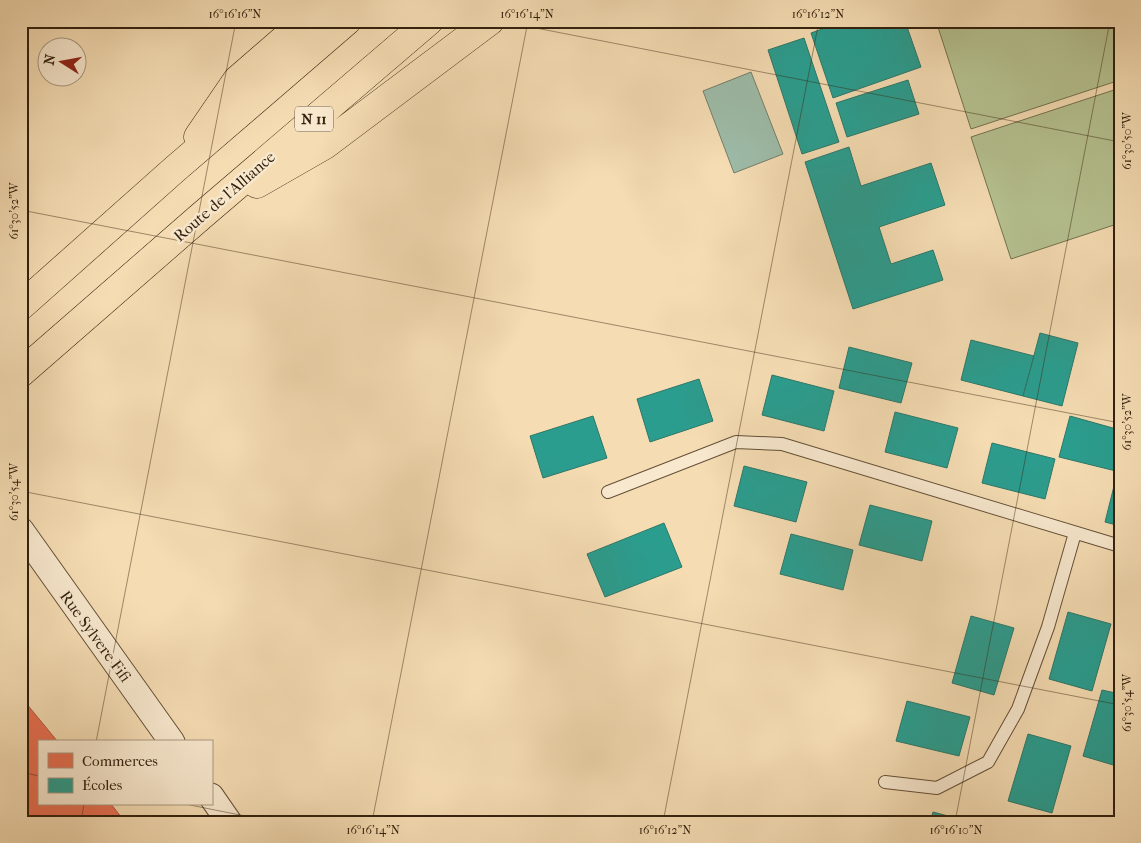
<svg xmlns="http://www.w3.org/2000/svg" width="1141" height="843" font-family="'IM FELL French Canon',serif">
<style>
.green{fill:#b6c291;stroke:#747250}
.water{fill:#9dbca9;stroke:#737e6b}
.shops{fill:#e76f51;stroke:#b1583d}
.schools{fill:#2a9d8f;stroke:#2d7868}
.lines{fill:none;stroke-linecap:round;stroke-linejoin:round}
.service-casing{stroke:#645037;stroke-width:14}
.minor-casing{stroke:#645037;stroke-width:27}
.trunk-casing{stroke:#33210e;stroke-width:29}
.service{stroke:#f8e8ce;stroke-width:12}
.minor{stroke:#f8e8ce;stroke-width:25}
.trunk{stroke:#f5dcb3;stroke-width:28}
.ticks{fill:none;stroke:#33210e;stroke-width:1;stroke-opacity:0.45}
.labels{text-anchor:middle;stroke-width:5;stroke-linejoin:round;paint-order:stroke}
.shield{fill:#f8e8ce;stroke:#6e5d48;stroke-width:1}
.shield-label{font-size:15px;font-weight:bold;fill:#33210e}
.street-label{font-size:16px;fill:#33210e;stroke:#f8e8ce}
.neatline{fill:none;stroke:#33210e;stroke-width:2}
.ticks-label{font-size:12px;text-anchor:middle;fill:#33210e}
</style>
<rect width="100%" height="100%" fill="#f5dcb3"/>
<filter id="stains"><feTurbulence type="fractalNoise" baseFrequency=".004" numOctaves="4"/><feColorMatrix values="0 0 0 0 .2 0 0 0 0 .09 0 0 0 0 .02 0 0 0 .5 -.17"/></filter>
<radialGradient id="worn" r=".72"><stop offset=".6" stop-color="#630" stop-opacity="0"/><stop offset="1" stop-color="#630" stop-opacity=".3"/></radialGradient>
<path class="green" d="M936,21H1120V80L971,129Z
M1120,88V223L1011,259L971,137Z"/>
<path class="water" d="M751,72L783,154L734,173L703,91Z"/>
<path class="shops" d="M21,697L58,742H39V804H111L125,822H21Z"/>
<path class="schools" d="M844,21H905L921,67L833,98L811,33Z
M804,38L839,142L802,154L768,50Z
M908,80L919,114L847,137L836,103Z
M849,147L861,186L931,163L945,205L879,227L891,264L933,250L943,280L853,309L805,162Z
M1040,333L1078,343L1062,406L1023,396Z
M971,340L1034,356L1023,396L961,380Z
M849,347L912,363L901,403L839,388Z
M772,375L834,391L824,431L762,415Z
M699,379L713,421L650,442L637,399Z
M895,412L958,428L947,468L885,452Z
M593,416L607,458L543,478L530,436Z
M1070,416L1120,430V472L1059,457Z
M992,443L1055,459L1045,499L982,483Z
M744,466L807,482L796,522L734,506Z
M1115,482L1120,484V526L1105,522Z
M870,505L932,521L922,561L859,545Z
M664,523L682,567L605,597L587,554Z
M791,534L853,550L843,590L780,574Z
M1068,612L1111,624L1092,691L1049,679Z
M971,616L1014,628L994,695L952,683Z
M1102,690L1120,694V767L1083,756Z
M907,701L970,717L959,756L896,741Z
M1028,734L1071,746L1052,813L1008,801Z
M933,812L971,822H930Z"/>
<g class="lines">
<g class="service-casing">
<path id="service" d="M608,492L736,442L782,444L1120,546
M885,782L937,788L988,762L1018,709L1048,627L1075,533"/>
</g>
<g class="minor-casing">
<path id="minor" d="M21,530L172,742
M211,796L229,822"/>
</g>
<g class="trunk-casing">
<path id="trunk" d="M198,137L237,80L305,21
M257,184L325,145L490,21
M21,306L175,169L347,21
M21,373L200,217L429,21"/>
</g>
<use href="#service" class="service"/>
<use href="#minor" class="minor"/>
<use href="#trunk" class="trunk"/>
</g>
<path class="ticks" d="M500,21L1120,142M21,210L1120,423M21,491L1120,705M96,742L236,21M21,772L39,776M185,804L275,822M81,822L84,804M372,822L528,21M663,822L819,21M955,822L1110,21"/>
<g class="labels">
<rect class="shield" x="295" y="106.5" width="38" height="25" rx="4"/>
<g class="shield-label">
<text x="314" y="124">N 11</text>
</g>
<g class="street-label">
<text transform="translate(224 196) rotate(-41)" y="6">Route de l'Alliance</text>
<text transform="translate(96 636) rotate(54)" y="6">Rue Sylvere Fifi</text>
</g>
</g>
<rect width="1141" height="843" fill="none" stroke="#f5dcb3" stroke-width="55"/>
<rect x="38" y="740" width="175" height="65" fill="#f8e8ce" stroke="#a99881"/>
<rect x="48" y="753" width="25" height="15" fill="#e76f51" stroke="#a99881"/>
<text x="82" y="766" font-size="15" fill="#33210e">Commerces</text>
<rect x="48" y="778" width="25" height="15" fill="#2a9d8f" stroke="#a99881"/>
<text x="82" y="790" font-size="15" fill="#33210e">Écoles</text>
<g transform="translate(62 62) rotate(281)"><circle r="24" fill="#f8e8ce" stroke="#a99881"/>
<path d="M0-4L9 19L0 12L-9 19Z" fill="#8f2418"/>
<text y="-8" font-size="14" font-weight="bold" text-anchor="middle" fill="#33210e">N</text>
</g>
<rect x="28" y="28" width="1086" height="788" class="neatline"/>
<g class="ticks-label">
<text x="235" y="18">16°16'16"N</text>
<text x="527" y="18">16°16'14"N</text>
<text x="818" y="18">16°16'12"N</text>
<text transform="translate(1127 141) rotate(-90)" y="4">61°30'50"W</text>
<text transform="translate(14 211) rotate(-90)" y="4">61°30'52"W</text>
<text transform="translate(1127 422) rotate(-90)" y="4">61°30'52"W</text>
<text transform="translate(14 492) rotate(-90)" y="4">61°30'54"W</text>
<text transform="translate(1127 703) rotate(-90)" y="4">61°30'54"W</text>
<text x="373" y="834">16°16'14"N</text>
<text x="665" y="834">16°16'12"N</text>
<text x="956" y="834">16°16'10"N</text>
</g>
<rect width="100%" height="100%" filter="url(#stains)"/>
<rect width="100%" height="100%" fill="url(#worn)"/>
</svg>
